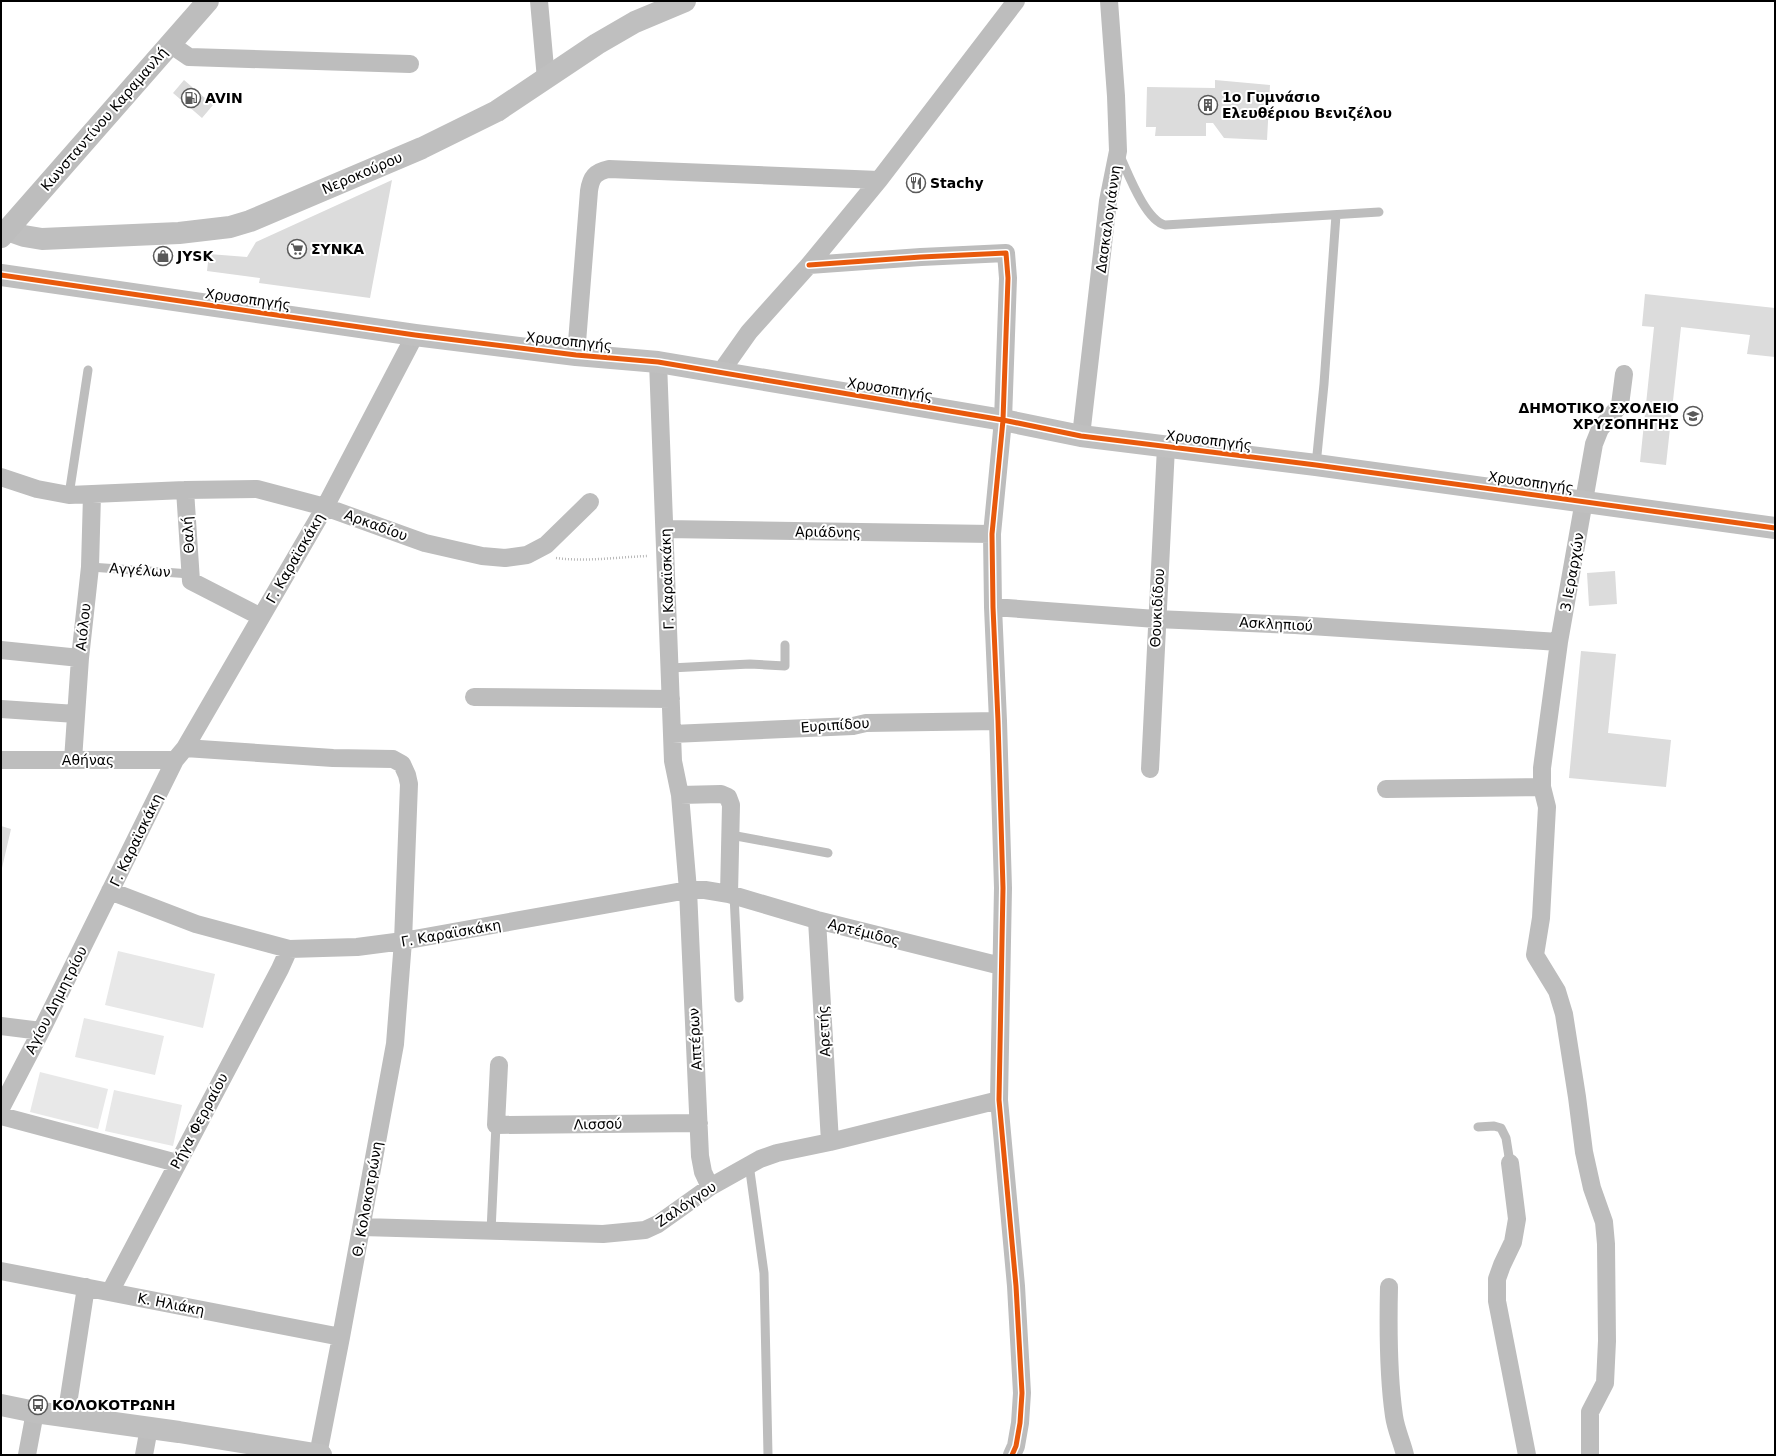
<svg xmlns="http://www.w3.org/2000/svg" width="1776" height="1456" font-family="'DejaVu Sans',sans-serif">
<style>
.green{fill:#e8e8e8}
.building{fill:#dcdcdc}
.lines{fill:none;stroke-linecap:round;stroke-linejoin:round}
.path{stroke:#b8b8b8;stroke-width:2.5;stroke-dasharray:1 2;stroke-linecap:butt}
.lane{stroke:#bdbdbd;stroke-width:9}
.street{stroke:#bdbdbd;stroke-width:18}
.secondary{stroke:#bfbfbf;stroke-width:22}
.primary{stroke:#bdbdbd;stroke-width:22}
.cycleway-casing{stroke:#fff;stroke-width:8}
.cycleway{stroke:#e8590c;stroke-width:5}
.labels{text-anchor:middle;stroke-width:4;stroke-linejoin:round;paint-order:stroke}
.poi-label{font-size:14px;font-weight:bold;fill:#000;stroke:#fff;text-anchor:start}
.street-label{font-size:14px;fill:#000;stroke:#fff}
</style>
<rect width="100%" height="100%" fill="#fff"/>
<path class="green" d="M118,951L215,974L203,1028L105,1005Z
M84,1018L164,1036L155,1075L75,1057Z
M40,1072L108,1089L98,1129L30,1112Z
M114,1090L182,1105L173,1146L105,1131Z"/>
<path class="building" d="M184,80L213,105L202,118L173,93Z
M1215,80L1270,85L1267,140L1224,138L1213,123H1206V136H1155L1156,127H1146L1147,87L1215,88Z
M392,180L370,298L259,283L260,278L207,271L209,254L247,257L256,242Z
M1645,294L1775,308V357L1747,354L1750,335L1681,327L1666,465L1640,462L1654,327L1642,326Z
M1615,571L1617,604L1589,606L1587,573Z
M1581,651L1616,654L1608,733L1671,740L1666,787L1569,778Z
M1,826L11,829L2,868H1Z"/>
<g class="lines">
<path class="path" d="M556,558C587,562 618,557 648,556"/>
<path class="lane" d="M1119,154C1128,173 1145,220 1165,225L1379,212
M1316,465L1324,384L1336,215
M69,495L88,370
M90,567L191,574
M670,668L750,664L785,666V645
M731,835L828,853
M734,895L739,998
M1478,1127L1494,1126L1501,1128L1506,1138L1510,1163
M749,1164L764,1273L768,1455
M491,1231L496,1125"/>
<path class="street" d="M539,1L546,79
M170,44L189,57L410,64
M809,265L921,257L1006,253L1008,278L1003,420L992,534L993,607L998,721L1003,888L999,1100L1016,1286L1022,1393L1020,1423L1016,1446L1012,1455
M576,355L589,191C591,177 595,172 609,169L879,180
M720,373L749,332L809,265L879,180L1016,1
M1081,436L1108,201L1118,151L1116,96L1109,1
M1,477L37,489L69,495L185,490L257,489L325,507L425,543L482,556L505,558L527,555L546,545L590,502
M185,490L191,581L261,617
M665,529L992,534
M993,607L1156,619L1295,625L1559,642
M1,650L80,658
M474,697L671,699
M1,709L76,714
M672,734L853,726L866,723L998,721
M185,748L333,758L393,759L402,764L407,775L409,784L403,941L395,1044L341,1337L318,1455
M1,760H175
M73,760L80,658L90,567L92,495
M1150,769L1166,447
M1386,789L1542,787
M680,795L688,890L700,1156L703,1172L710,1187
M110,891L196,924L289,949L357,947L403,941L688,890H705L729,894L731,805L728,797L721,794L680,795L673,761L658,362
M729,894L817,920L1001,966
M817,920L830,1142
M1,1026L41,1031
M499,1065L496,1125L699,1123
M1,1108L41,1031L175,760L185,748L325,507L415,335
M1,1116L177,1163
M1510,1163L1517,1219L1513,1242L1502,1265L1497,1279V1301L1527,1455
M362,1227L603,1234L645,1230L658,1224L710,1187L760,1159L777,1153L830,1142L999,1100
M1,1271L341,1337
M1389,1287C1388,1330 1388,1374 1394,1416C1396,1430 1402,1442 1405,1455
M110,1292L280,969L289,949
M66,1417L86,1287
M27,1455L35,1412
M144,1455L149,1428
M1590,1455V1412L1605,1383L1607,1341L1606,1244L1604,1222L1592,1188L1584,1152L1577,1097L1564,1014L1557,991L1535,955L1541,918L1547,807L1542,787V768L1559,642L1594,444L1600,429L1620,405L1624,374"/>
<path class="secondary" d="M7,230L24,236L42,239L179,233L230,227L250,221L422,148L497,111L597,44L635,22L685,1
M1,275L415,335L576,355L658,362L1003,420L1081,436L1316,465L1775,528
M1,1405L35,1412L179,1432L321,1455"/>
<path class="primary" d="M1,237L208,1"/>
<g class="cycleway-casing">
<path id="cycleway" d="M809,265L921,257L1006,253L1008,278L1003,420L992,534L993,607L998,721L1003,888L999,1100L1016,1286L1022,1393L1020,1423L1016,1446L1012,1455
M1,275L415,335L576,355L658,362L1003,420L1081,436L1316,465L1775,528"/>
</g>
<use href="#cycleway" class="cycleway"/>
</g>
<defs>
<g id="fuel-ring" transform="scale(1)"><circle r="9.5" fill="#fff" stroke="#595959" stroke-width="1.5"/><path d="M-5.5-6h7V0h2V4h1.3V-2.5L3-4.5l.8-.8L6-3V5H2.5V1h-1V6h-7ZM-4.2-4.7v3.2H.2V-4.7Z" fill="#595959"/></g>
<g id="building-ring" transform="scale(1)"><circle r="9.5" fill="#fff" stroke="#595959" stroke-width="1.5"/><path d="M-4-6H4V6H1V3H-1V6H-4ZM-2.5-4.3h1.7v1.8h-1.7ZM.8-4.3h1.7v1.8H.8ZM-2.5-1h1.7V.8h-1.7ZM.8-1h1.7V.8H.8Z" fill="#595959"/></g>
<g id="restaurant-ring" transform="scale(1)"><circle r="9.5" fill="#fff" stroke="#595959" stroke-width="1.5"/><path d="M-5-6h1v4h1v-4h1v4h1v-4h1v5L-1.5 .5V6h-2V.5L-5-1ZM5-6V6H3V1.5H1.5Q1.5-4 5-6Z" fill="#595959"/></g>
<g id="supermarket-ring" transform="scale(1)"><circle r="9.5" fill="#fff" stroke="#595959" stroke-width="1.5"/><path d="M-6-5.5h2.5l.6 2H6L4.5 2H-2.5L-4.4-4H-6ZM-1.5 3.2a1.3 1.3 0 1 0 .1 0ZM3 3.2a1.3 1.3 0 1 0 .1 0Z" fill="#595959"/></g>
<g id="shop-ring" transform="scale(1)"><circle r="9.5" fill="#fff" stroke="#595959" stroke-width="1.5"/><path d="M-5-2.5h2.3a2.7 3.5 0 0 1 5.4 0H5L5.5 6h-11ZM-1.5-2.5h3a1.5 2.3 0 0 0-3 0Z" fill="#595959"/></g>
<g id="school-ring" transform="scale(1)"><circle r="9.5" fill="#fff" stroke="#595959" stroke-width="1.5"/><path d="M0-5L7-2L0 1L-7-2ZM-4 1L0 2.5L4 1V4Q0 6-4 4Z" fill="#595959"/></g>
<g id="bus-ring" transform="scale(1)"><circle r="9.5" fill="#fff" stroke="#595959" stroke-width="1.5"/><path d="M-5-6H5V4H4V6H2V4H-2V6H-4V4H-5ZM-3.5-4V0h7V-4ZM-3.5 1.2v1.5H-2V1.2ZM2 1.2v1.5H3.5V1.2Z" fill="#595959"/></g>
</defs>
<g fill-rule="evenodd">
<use href="#fuel-ring" x="191" y="98"/>
<use href="#building-ring" x="1208" y="105"/>
<use href="#restaurant-ring" x="916" y="183"/>
<use href="#supermarket-ring" x="297" y="249"/>
<use href="#shop-ring" x="163" y="256"/>
<use href="#school-ring" x="1693" y="416"/>
<use href="#bus-ring" x="38" y="1405"/>
</g>
<g class="labels">
<g class="poi-label">
<text x="1222" y="102">1ο Γυμνάσιο<tspan x="1222" dy="16">Ελευθέριου Βενιζέλου</tspan></text>
<text x="205" y="103">AVIN</text>
<text x="930" y="188">Stachy</text>
<text x="311" y="254">ΣΥΝΚΑ</text>
<text x="177" y="261">JYSK</text>
<text x="1679" y="413" text-anchor="end">ΔΗΜΟΤΙΚΟ ΣΧΟΛΕΙΟ<tspan x="1679" dy="16">ΧΡΥΣΟΠΗΓΗΣ</tspan></text>
<text x="52" y="1410">ΚΟΛΟΚΟΤΡΩΝΗ</text>
</g>
<g class="street-label">
<text transform="translate(104 119) rotate(-49)" y="5">Κωνσταντίνου Καραμανλή</text>
<text transform="translate(362 173) rotate(-23)" y="5">Νεροκούρου</text>
<text transform="translate(1108 219) rotate(-82)" y="5">Δασκαλογιάννη</text>
<text transform="translate(248 299) rotate(8)" y="5">Χρυσοπηγής</text>
<text transform="translate(569 341) rotate(6)" y="5">Χρυσοπηγής</text>
<text transform="translate(890 389) rotate(9)" y="5">Χρυσοπηγής</text>
<text transform="translate(1209 440) rotate(7)" y="5">Χρυσοπηγής</text>
<text transform="translate(1531 482) rotate(8)" y="5">Χρυσοπηγής</text>
<text transform="translate(376 525) rotate(20)" y="5">Αρκαδίου</text>
<text transform="translate(828 532) rotate(1)" y="5">Αριάδνης</text>
<text transform="translate(188 535) rotate(-94)" y="5">Θαλή</text>
<text transform="translate(295 558) rotate(-60)" y="5">Γ. Καραϊσκάκη</text>
<text transform="translate(140 570) rotate(4)" y="5">Αγγέλων</text>
<text transform="translate(1572 572) rotate(-80)" y="5">3 Ιεραρχών</text>
<text transform="translate(667 579) rotate(-92)" y="5">Γ. Καραϊσκάκη</text>
<text transform="translate(1157 608) rotate(-87)" y="5">Θουκιδίδου</text>
<text transform="translate(1276 624) rotate(3)" y="5">Ασκληπιού</text>
<text transform="translate(83 627) rotate(-84)" y="5">Αιόλου</text>
<text transform="translate(835 725) rotate(-4)" y="5">Ευριπίδου</text>
<text x="88" y="765">Αθήνας</text>
<text transform="translate(136 840) rotate(-64)" y="5">Γ. Καραϊσκάκη</text>
<text transform="translate(864 932) rotate(14)" y="5">Αρτέμιδος</text>
<text transform="translate(451 933) rotate(-10)" y="5">Γ. Καραϊσκάκη</text>
<text transform="translate(56 1000) rotate(-63)" y="5">Αγίου Δημητρίου</text>
<text transform="translate(824 1031) rotate(-93)" y="5">Αρετής</text>
<text transform="translate(695 1039) rotate(-93)" y="5">Απτέρων</text>
<text transform="translate(199 1121) rotate(-62)" y="5">Ρήγα Φερραίου</text>
<text transform="translate(598 1124) rotate(-1)" y="5">Λισσού</text>
<text transform="translate(367 1199) rotate(-80)" y="5">Θ. Κολοκοτρώνη</text>
<text transform="translate(686 1204) rotate(-34)" y="5">Ζαλόγγου</text>
<text transform="translate(171 1304) rotate(11)" y="5">Κ. Ηλιάκη</text>
</g>
</g>
<rect width="1776" height="1456" fill="none" stroke="#000000" stroke-width="4"/>
</svg>
